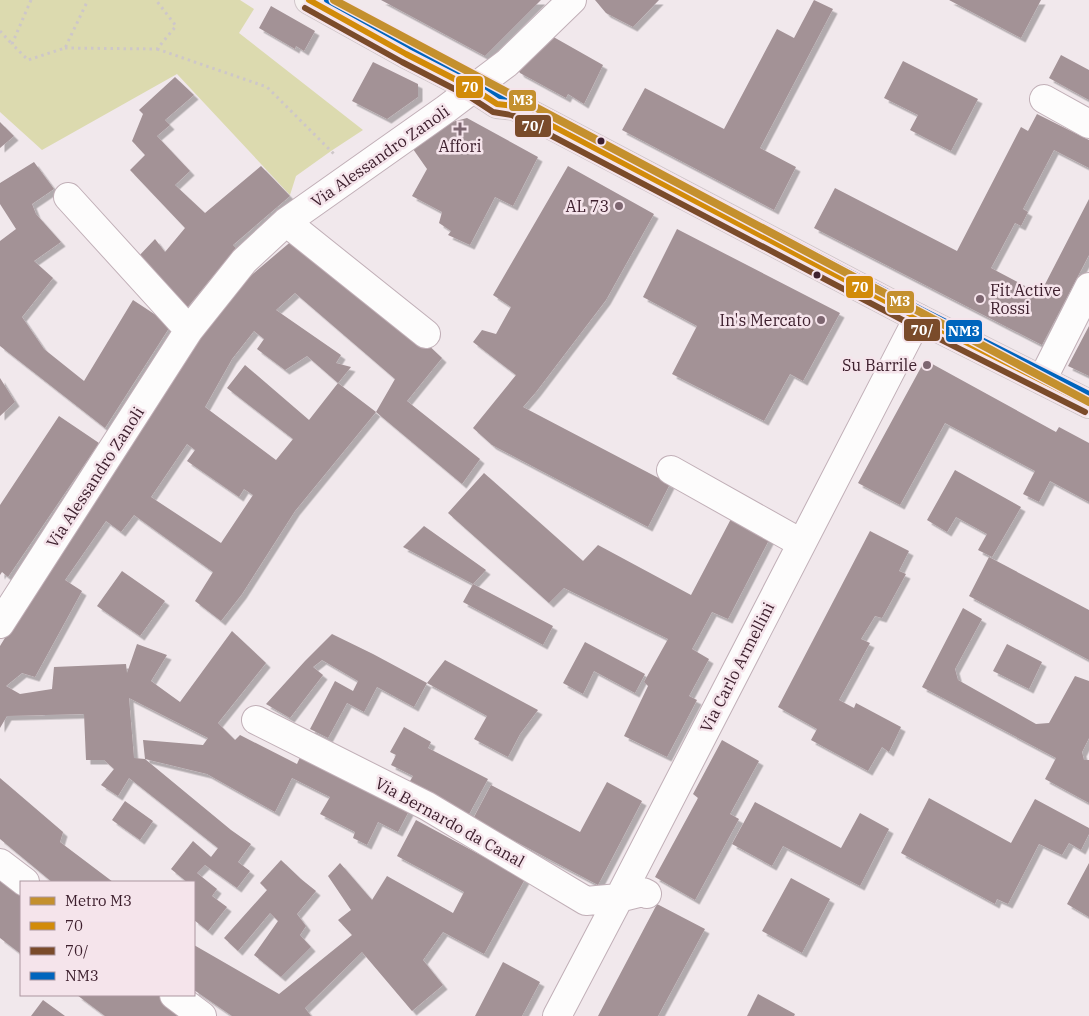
<svg xmlns="http://www.w3.org/2000/svg" width="1089" height="1016" font-family="'IBM Plex Serif',serif">
<style>
.green{fill:#dcdaaf}
.building{fill:#a39296;fill-rule:evenodd;filter:url(#shadow)}
.lines{fill:none;stroke-linecap:round;stroke-linejoin:round}
.minor-casing{stroke:#c1afb7;stroke-width:30}
.major-casing{stroke:#d0c6ca;stroke-width:30}
.path{stroke:#cec7c9;stroke-width:3;stroke-dasharray:2.5 4;stroke-linecap:butt}
.minor{stroke:#fdfcfc;stroke-width:28}
.major{stroke:#f6f2f1;stroke-width:28}
.bus-1-casing{stroke:#f5e4eb;stroke-width:10}
.bus-2-casing{stroke:#f5e4eb;stroke-width:10}
.bus-3-casing{stroke:#f5e4eb;stroke-width:10}
.bus-1{stroke:#d28b09;stroke-width:6}
.bus-2{stroke:#7a4b2a;stroke-width:6}
.bus-3{stroke:#0065bd;stroke-width:6}
.metro-1-casing{stroke:#f5e4eb;stroke-width:11}
.metro-1{stroke:#c4902e;stroke-width:8}
.poi-dot{fill:#7d6670;stroke:#f5e4eb;stroke-width:2}
.bus-dot{fill:#3e202e;stroke:#f5e4eb;stroke-width:2}
.labels{text-anchor:middle;stroke-width:5;stroke-linejoin:round;paint-order:stroke}
.poi-label{font-size:16px;fill:#3e202e;stroke:#f5e4eb;text-anchor:end}
.street-label{font-size:16px;fill:#3e202e;stroke:#f5e4eb}
.line-badge{stroke:#f5e4eb;stroke-width:2}
.badge-label{font-size:14px;text-anchor:middle;font-weight:bold;fill:#fff}
</style>
<defs>
<filter id="shadow"><feDropShadow dx="4.5" dy="4.5" stdDeviation="0" flood-color="#0004"/></filter>
</defs>
<rect width="100%" height="100%" fill="#f1e8ec"/>
<path class="green" d="M0,0H240L254,9L239,33L363,130L331,151L296,176L290,195L177,74L42,150L0,112Z"/>
<path class="building" d="M381,0H541L485,56Z
M595,0H659L633,27L606,13Z
M814,0L833,9L760,148L796,167L774,210L622,130L645,88L724,129L777,29L794,38Z
M949,0H1041L1021,38Z
M271,6L315,31L304,51L296,46L295,49L259,28Z
M550,35L603,65L584,104L568,94L566,98L520,73L518,70Z
M1061,55L1089,70V100L1049,78Z
M903,61L978,99L951,151L910,130L918,115L884,98Z
M373,62L418,84V97L387,119L352,101Z
M175,77L194,95L165,120L170,125L157,136L190,171L175,185L205,213L261,166L290,196L233,245L236,248L186,309L137,258L155,239L165,252L185,228L130,170L145,155L132,141L143,114L139,110Z
M1037,114L1089,140V168L1054,150L1023,209L1028,212L1021,226L1015,223L991,268L1040,294L1089,199V255L1042,345L814,228L835,188L957,251L1021,127L1028,131Z
M467,118L538,157L513,206L495,197L470,245L448,235L451,231L439,223L442,212L412,196L427,169L413,149L448,123Z
M0,122L14,136L0,148Z
M34,162L54,189L32,204L36,214L61,242L34,261L53,278L22,317L44,349L84,381L133,300L171,325L105,428L0,346V241L16,229L0,204V183Z
M568,166L654,214L606,300L536,392L523,407L670,484L648,527L492,445L473,428L516,375L473,342L482,330L496,334L511,307L493,295Z
M677,229L840,313L803,381L790,374L764,421L672,374L697,326L643,297Z
M294,239L425,342L442,358L407,401L480,459L462,484L376,412L395,379L295,293L276,310L341,355L336,363L351,367L338,383L307,356L285,370L257,349L264,339L254,331L232,359L205,407L276,460L293,439L227,388L245,365L309,420L338,383L376,412L295,511L242,594L221,621L195,601L213,572L134,515L121,532L106,521L65,580L82,591L35,677L22,673L6,686L20,694L52,689L54,667L126,664L127,673L137,644L167,655L151,681L180,702L232,631L266,663L218,723L235,740L240,735L297,764L301,755L410,809L398,832L378,822L367,845L353,838L355,832L320,814L330,797L292,778L275,812L207,774L145,759L231,830L251,844L238,862L250,871L237,888L205,865L197,873L217,889L212,896L227,907L208,931L194,920V882H187L171,869L193,841L211,857L218,848L129,778L118,796L101,785L114,769L104,760H86L84,714L7,716L0,728V646L47,569L199,336L229,294ZM187,444L195,450L187,461L239,497L244,489L253,495L221,543L151,497ZM129,698L208,738L203,745L143,740L145,759L134,758Z
M1089,326V376L1068,366Z
M925,360L1056,432L1059,427L1089,443V502L1050,481L1039,502L1023,494L1035,471L945,423L900,505L858,483Z
M0,378L15,402L0,416Z
M59,416L99,443L8,577L2,572L0,575V505Z
M955,470L1021,507L992,557L978,550L987,534L956,517L947,532L927,520Z
M484,473L583,561L598,545L691,595L732,517L770,538L728,619L712,612L692,649L709,659L689,696L697,700L667,757L624,736L648,686L644,682L668,639L564,588L549,603L448,513Z
M424,526L486,570L473,584L403,547Z
M870,531L909,551L899,571L906,574L882,618L875,616L861,639L870,643L839,700L854,708L856,703L901,727L889,752L882,747L868,771L811,740L817,729L778,707Z
M989,557L1089,610V660L969,596Z
M122,571L165,601L140,636L97,606Z
M473,584L553,626L543,645L463,602Z
M963,608L982,619L955,669L958,680L1036,724L1049,723L1075,676L1089,681V738L1082,752L1084,760H1089V803L1045,779L1056,758L922,687Z
M332,634L373,654L427,683L414,707L377,687L364,712L347,703L328,738L310,729L335,681L353,691L358,681L322,660L313,667L323,675L290,718L266,704L305,661Z
M585,642L645,674L635,693L594,671L583,694L563,683Z
M1007,644L1042,662L1029,689L993,671Z
M445,660L538,710L520,734L508,757L474,739L487,716L427,683Z
M404,727L431,742L428,748L488,779L467,818L407,786L413,776L391,765L396,755L390,752Z
M722,740L759,761L730,814L739,819L695,900L655,877L698,798L693,794Z
M0,778L63,832L60,842L113,882H52L0,839Z
M607,782L642,801L598,885L473,819L491,785L580,832Z
M929,798L1011,843L1035,799L1089,828V834L1081,850L1069,843L1062,855L1039,844L1008,904L997,899L995,904L901,853Z
M125,801L153,821L140,840L112,820Z
M755,802L841,848L860,813L889,829L860,886L783,846L772,866L732,844Z
M416,820L525,879L484,954L443,932L423,960L443,985L412,1011L362,952L305,1008L311,1016H232L194,990V945L279,994L352,935L338,920L351,910L328,876L340,863L372,900L387,876L453,913L464,892L397,856Z
M281,860L301,879L316,891L297,914L306,926L300,935L311,947L281,977L254,955L278,921L270,913L238,951L224,938L267,890L260,883Z
M1089,863V917L1067,904Z
M0,873L21,889V954L0,938Z
M791,878L830,899L802,953L762,931Z
M657,904L705,929L658,1016H598Z
M503,962L540,982L522,1016H475Z
M758,994L795,1014L794,1016H747Z
M77,995H159L187,1016H105Z
M43,1000L65,1016H31Z"/>
<g class="lines">
<g class="minor-casing">
<path id="minor" d="M1044,99L1089,124
M68,197L189,330
M286,222L426,334
M1042,380L1089,287
M671,470L801,543
M0,624L189,330L244,261L286,222L446,109L507,63L572,0
M256,720L427,806L586,901L619,898L643,892L647,894
M0,863L25,882
M174,995L202,1016
M557,1016L619,898L918,318"/>
</g>
<g class="major-casing">
<path id="major" d="M309,0L406,54L474,89L497,104L515,106L918,318L1089,404"/>
</g>
<path class="path" d="M31,0L12,44L28,60L65,48L88,0
M0,31L12,44
M65,48L157,49L176,26L156,0
M157,49L267,87L336,156"/>
<use href="#minor" class="minor"/>
<use href="#major" class="major"/>
<g class="bus-1-casing">
<path id="bus-1" d="M309,0L406,54L474,89L497,104L515,106L918,318L1089,404"/>
</g>
<g class="bus-2-casing">
<path id="bus-2" d="M305,8L402,62L470,97L493,112L512,115L914,326L1085,412"/>
</g>
<g class="bus-3-casing">
<path id="bus-3" d="M327,0L410,46L478,81L500,96L519,98L922,310L1089,394"/>
</g>
<use href="#bus-1" class="bus-1"/>
<use href="#bus-2" class="bus-2"/>
<use href="#bus-3" class="bus-3"/>
<g class="metro-1-casing">
<path id="metro-1" d="M334,0L1089,402"/>
</g>
<use href="#metro-1" class="metro-1"/>
</g>
<g class="poi-dot">
<path d="M457.5 121.5h5v5h5v5h-5v5h-5v-5h-5v-5h5z"/>
<circle cx="619" cy="206" r="5"/>
<circle cx="980" cy="299" r="5"/>
<circle cx="821" cy="320" r="5"/>
<circle cx="927" cy="365" r="5"/>
</g>
<g class="bus-dot">
<circle cx="601" cy="141" r="4.5"/>
<circle cx="817" cy="275" r="4.5"/>
</g>
<g class="labels">
<g class="poi-label">
<text x="460" y="152" text-anchor="middle">Affori</text>
<text x="609" y="212">AL 73</text>
<text x="990" y="296" text-anchor="start">Fit Active<tspan x="990" dy="18">Rossi</tspan></text>
<text x="811" y="326">In's Mercato</text>
<text x="917" y="371">Su Barrile</text>
</g>
<g class="street-label">
<text transform="translate(380 156) rotate(-35)" y="6">Via Alessandro Zanoli</text>
<text transform="translate(95 477) rotate(-57)" y="6">Via Alessandro Zanoli</text>
<text transform="translate(737 667) rotate(-63)" y="6">Via Carlo Armellini</text>
<text transform="translate(450 822) rotate(29)" y="6">Via Bernardo da Canal</text>
</g>
</g>
<g class="line-badge">
<rect x="455" y="75" width="29" height="24" rx="5" fill="#d28b09"/>
<rect x="508" y="89" width="29" height="23" rx="5" fill="#c4902e"/>
<rect x="514" y="114" width="38" height="24" rx="5" fill="#7a4b2a"/>
<rect x="845" y="275" width="29" height="24" rx="5" fill="#d28b09"/>
<rect x="886" y="290" width="29" height="24" rx="5" fill="#c4902e"/>
<rect x="903" y="318" width="38" height="24" rx="5" fill="#7a4b2a"/>
<rect x="945" y="319" width="38" height="24" rx="5" fill="#0065bd"/>
</g>
<g class="badge-label">
<text x="470" y="92">70</text>
<text x="523" y="105">M3</text>
<text x="533" y="131">70/</text>
<text x="860" y="292">70</text>
<text x="900" y="306">M3</text>
<text x="922" y="335">70/</text>
<text x="964" y="336">NM3</text>
</g>
<rect x="20" y="881" width="175" height="115" fill="#f5e4eb" stroke="#ac969f"/>
<rect x="30" y="897" width="25" height="8" fill="#c4902e" stroke="#ac969f"/>
<text x="65" y="906" font-size="15" fill="#3e202e">Metro M3</text>
<rect x="30" y="922" width="25" height="8" fill="#d28b09" stroke="#ac969f"/>
<text x="65" y="931" font-size="15" fill="#3e202e">70</text>
<rect x="30" y="947" width="25" height="8" fill="#7a4b2a" stroke="#ac969f"/>
<text x="65" y="956" font-size="15" fill="#3e202e">70/</text>
<rect x="30" y="972" width="25" height="8" fill="#0065bd" stroke="#ac969f"/>
<text x="65" y="981" font-size="15" fill="#3e202e">NM3</text>
</svg>
